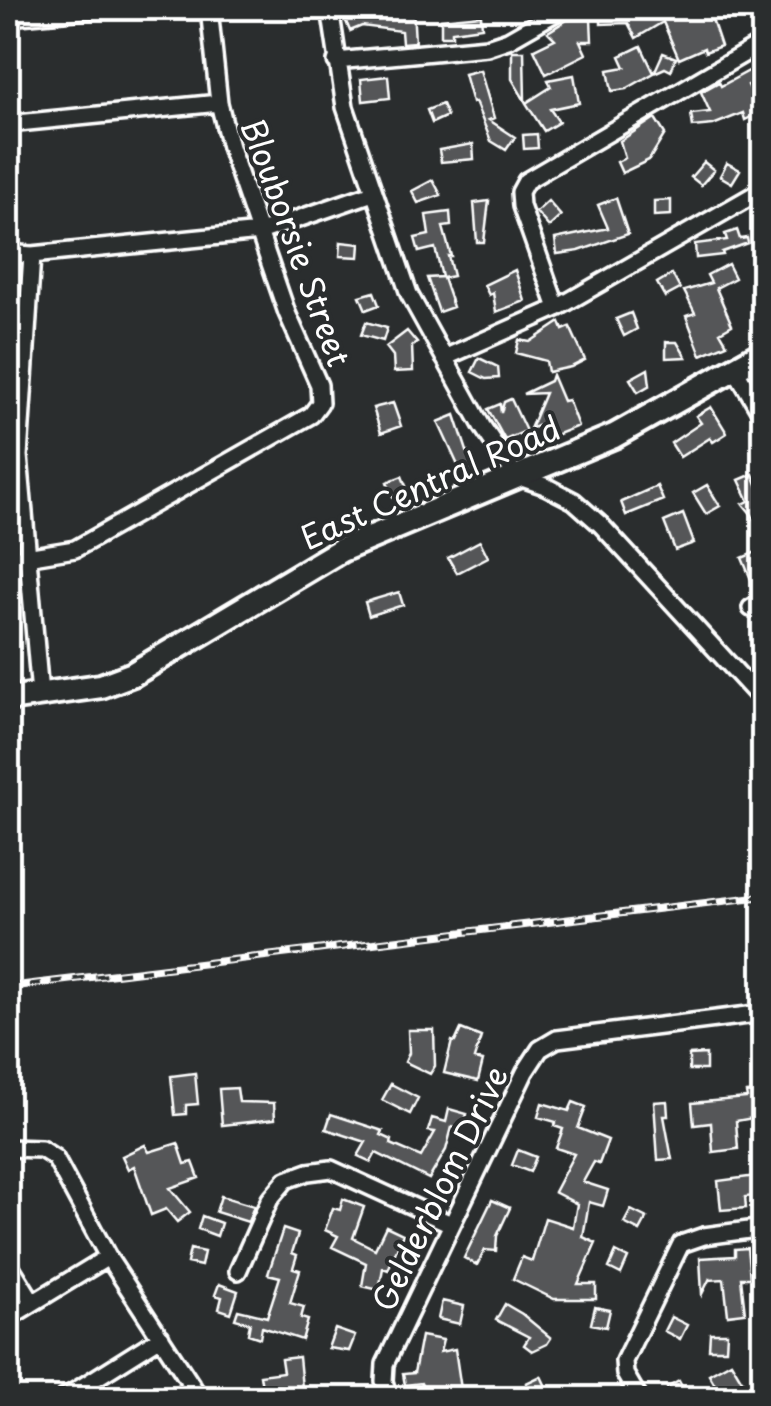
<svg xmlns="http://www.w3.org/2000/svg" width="771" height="1406" font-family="'Playpen Sans',sans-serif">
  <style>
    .building { fill: #555758; stroke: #fff; stroke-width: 2.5 }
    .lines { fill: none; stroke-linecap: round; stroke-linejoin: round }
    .street-casing { stroke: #fff; stroke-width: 22 }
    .secondary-casing { stroke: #fff; stroke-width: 30 }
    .street { stroke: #2a2d2e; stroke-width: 15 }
    .secondary { stroke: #2a2d2e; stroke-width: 22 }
    .rail-casing { stroke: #fff; stroke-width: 8 }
    .rail { stroke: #2a2d2e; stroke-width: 4; stroke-dasharray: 11; stroke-linecap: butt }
    .labels { text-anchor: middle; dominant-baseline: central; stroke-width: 8; stroke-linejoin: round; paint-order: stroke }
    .street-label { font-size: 32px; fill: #fff; stroke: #2a2d2e }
  </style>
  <rect width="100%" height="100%" fill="#2a2d2e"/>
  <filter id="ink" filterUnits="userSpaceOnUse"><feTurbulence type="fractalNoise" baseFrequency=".01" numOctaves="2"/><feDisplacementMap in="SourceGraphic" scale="20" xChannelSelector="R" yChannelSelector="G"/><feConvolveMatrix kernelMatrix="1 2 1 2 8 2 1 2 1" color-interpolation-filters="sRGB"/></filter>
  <g filter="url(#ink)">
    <!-- building -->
    <path class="building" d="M375 8H413L415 42 402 43 401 31 362 26 350 31 345 19Z
      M601 8H678L683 19 709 10 721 46 705 52 704 48 679 59 663 22 636 38 628 23 601 24Z
      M481 15 482 27 452 31V36H441V19Z
      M591 19 592 41H580L586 54 546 74 534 49 555 39 548 32 567 20Z
      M641 46 654 73 626 89 612 91 608 70 625 67 620 56Z
      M512 51H524L525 101 512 79Z
      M663 53 676 58 671 71 665 68 654 73Z
      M758 66H764V77L748 85 761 112 745 120 743 113 713 125 693 127 691 114 710 112 701 92 719 82 721 86Z
      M480 70 494 118 489 120 515 137 506 150 491 141 475 102 472 103 464 74Z
      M574 75 579 103 550 109 559 122 544 131 526 103 551 87 548 80Z
      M388 76 390 98 363 101 361 79Z
      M442 104 447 116 432 123 427 110Z
      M655 118 665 134 649 160 622 173 617 162 625 158 620 141Z
      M537 134 538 148 524 149 523 135Z
      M473 144 474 159 441 162 439 150Z
      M704 162 714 170 701 185 691 177Z
      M727 163 740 170 732 183 720 176Z
      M433 180 441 195 418 203 412 191Z
      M616 198 628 234 579 251 557 254 555 239 608 228 598 205Z
      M671 200V215L654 216V201Z
      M489 201 484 242H477L474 203Z
      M548 201 561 216 549 227 536 212Z
      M450 212 451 226 443 227 451 256H448L453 276 443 278 453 307 439 312 427 278 442 277 435 248 419 252 415 238 429 235 426 215Z
      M737 230 740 239 747 238 748 243 722 252 723 255 696 258 695 244 727 240 725 234Z
      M341 242 360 244 359 257 340 256Z
      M728 264 735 278 716 288 732 325 720 332 727 344 701 355 686 316 695 313 684 291 711 283 707 275Z
      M515 270 525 301 496 312 493 293 489 295 484 285Z
      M672 274 680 289 665 297 657 283Z
      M374 292 379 305 366 310 360 296Z
      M631 313 637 329 624 336 616 319Z
      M366 322 387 328 383 341 361 335Z
      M560 322 563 330 570 327 585 360 571 367 548 372 546 361 516 353 519 340 530 342Z
      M407 331 417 343 412 346 413 371 394 372 393 356 386 347Z
      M666 342H677L686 357 666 358Z
      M479 358 498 367 499 378 486 379 472 372Z
      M648 369 650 385 638 392 630 379Z
      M552 375 563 401 568 400 578 426 543 440 537 426 530 429 545 393 523 394 550 381Z
      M511 399 526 431 505 440 488 409 500 404 501 413 504 402Z
      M393 403 401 426 381 433 373 408Z
      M711 407 727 433 713 442 710 438 680 457 671 443 701 423 696 416Z
      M455 415 473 469 462 474 438 422Z
      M753 474 764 502V542L752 515 743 504 749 501 739 480Z
      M402 476 408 491 393 497 387 482Z
      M707 485 720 506 706 514 693 493Z
      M657 486 663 500 626 515 621 502Z
      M683 514 694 543 675 550 664 522Z
      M480 541 488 557 457 573 448 558Z
      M756 552 764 568V579L753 584 742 558Z
      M399 592 403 605 369 616 365 602Z
      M461 1029 481 1037 474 1059 483 1061 478 1081 444 1073 452 1041 455 1042Z
      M408 1030H434L435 1066 430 1074 405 1062 409 1053Z
      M706 1054V1070H689V1055Z
      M195 1073 198 1104 186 1105V1114L175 1115 171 1076Z
      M391 1084 418 1098 410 1114 382 1100Z
      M237 1088 239 1102 274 1103 275 1119 222 1125 219 1089Z
      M764 1091V1116L736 1121 738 1149 713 1152 711 1123 694 1125 692 1103 747 1098 746 1093Z
      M667 1101 668 1116H664L672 1159 658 1160 654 1102Z
      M573 1102 586 1107 578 1128 608 1140 599 1164 594 1162 583 1182 608 1190 603 1206 589 1202 583 1237 596 1243 578 1284H596V1299H554L513 1279 522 1257 532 1261 545 1218 573 1227 577 1204 554 1192 574 1154 556 1148 563 1129 554 1126 556 1122 538 1117 542 1103 569 1111Z
      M449 1109 467 1114 462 1130 452 1127 446 1150 429 1179 376 1153 371 1162 358 1156 366 1142 326 1129 331 1114 383 1131 381 1135 392 1140 391 1144 421 1157 435 1132 428 1131 432 1118 446 1122Z
      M178 1143 185 1164 193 1162 199 1178 170 1188 190 1212 177 1222 166 1209 151 1215 134 1166 128 1169 122 1156 145 1145 149 1152Z
      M518 1150 536 1157 530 1172 512 1165Z
      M764 1175V1195L745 1197 746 1208 721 1210 718 1181Z
      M221 1196 254 1206 248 1222 216 1212Z
      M343 1199 364 1207 353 1238 375 1249 386 1226 403 1234 388 1270 383 1268 379 1290 362 1286 366 1263 332 1247 338 1236 325 1230 333 1208 340 1210Z
      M492 1200 510 1208 497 1236 496 1251 485 1250 477 1265 464 1258Z
      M631 1210 647 1218 640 1231 624 1223Z
      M202 1216 221 1223 217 1236 198 1229Z
      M283 1229 298 1234 292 1253 297 1255 293 1268 300 1270 290 1303 304 1307 301 1318 308 1320 302 1340 262 1327 260 1338 248 1334 250 1323 235 1319 238 1310 267 1317 280 1277 268 1274Z
      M747 1248 750 1278H741L745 1313 728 1315 724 1279 710 1280V1278L702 1294 700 1258 735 1256V1249Z
      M190 1249 204 1252 201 1266 187 1263Z
      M616 1252 628 1258 621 1274 609 1268Z
      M219 1284 238 1291 231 1313 219 1309 222 1297 215 1295Z
      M442 1301 464 1306 460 1324 438 1319Z
      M505 1304 522 1314 551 1338 547 1344 532 1351 524 1345 529 1337 496 1320Z
      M595 1307 610 1310 606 1327 591 1324Z
      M671 1317 687 1325 680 1339 664 1331Z
      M335 1329 355 1336 349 1351 328 1348Z
      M710 1333H727L726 1349H709Z
      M421 1336 443 1340 440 1352 455 1349 461 1389 440 1398H427L421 1383 405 1385 403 1374 414 1373Z
      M299 1357 303 1398H274L273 1393 263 1394 260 1375 283 1372 281 1359Z
      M731 1362 743 1382 721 1395 709 1374Z
      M541 1376 548 1391 533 1398 526 1383Z
      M679 1381 686 1394 673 1398 667 1388Z"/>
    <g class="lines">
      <defs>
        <path id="street" d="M330 8 345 107 409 294 482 426 516 476 545 486 574 501 601 525 764 702
          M8 17 108 8
          M336 61 487 47 508 40 564 8
          M8 124 219 103
          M8 253 32 255 260 232 373 193
          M32 255 19 456 40 694
          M557 308 521 206 520 192 526 181 764 42
          M444 358 557 308 764 189
          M735 369 764 418
          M8 560 75 549 311 415 320 403 319 385 287 313 230 147 219 103 209 8
          M751 608 764 601
          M8 1148 41 1149 55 1158 108 1257 200 1398
          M8 1262 32 1301
          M238 1271 270 1199 286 1180 308 1172 331 1169 451 1224
          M8 1318 108 1257
          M64 1398 161 1337
          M389 1398 384 1381 385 1364 525 1072 540 1049 557 1039 764 1013
          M639 1398 625 1374 624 1361 681 1244 704 1236 764 1228"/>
        <path id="secondary" d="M8 699 101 686 133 674 341 550 614 436 764 352"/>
      </defs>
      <!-- street casing -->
      <use href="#street" class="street-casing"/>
      <!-- secondary casing -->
      <use href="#secondary" class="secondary-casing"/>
      <!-- street -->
      <use href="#street" class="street"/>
      <!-- secondary -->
      <use href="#secondary" class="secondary"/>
      <defs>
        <path id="rail" d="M8 987 764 896"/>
      </defs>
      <!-- rail casing -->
      <use href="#rail" class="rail-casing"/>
      <!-- rail -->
      <use href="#rail" class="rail"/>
    </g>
  </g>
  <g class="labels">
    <!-- street labels -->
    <g class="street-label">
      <text transform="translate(297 242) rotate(70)">Blouborsie Street</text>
      <text transform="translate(430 482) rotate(-24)">East Central Road</text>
      <text transform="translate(439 1188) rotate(-64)">Gelderblom Drive</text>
    </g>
  </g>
  <!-- margin -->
  <rect width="771" height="1406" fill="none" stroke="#2a2d2e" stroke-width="40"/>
  <rect x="20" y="20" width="731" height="1366" fill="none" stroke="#fff" stroke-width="4" filter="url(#ink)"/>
</svg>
